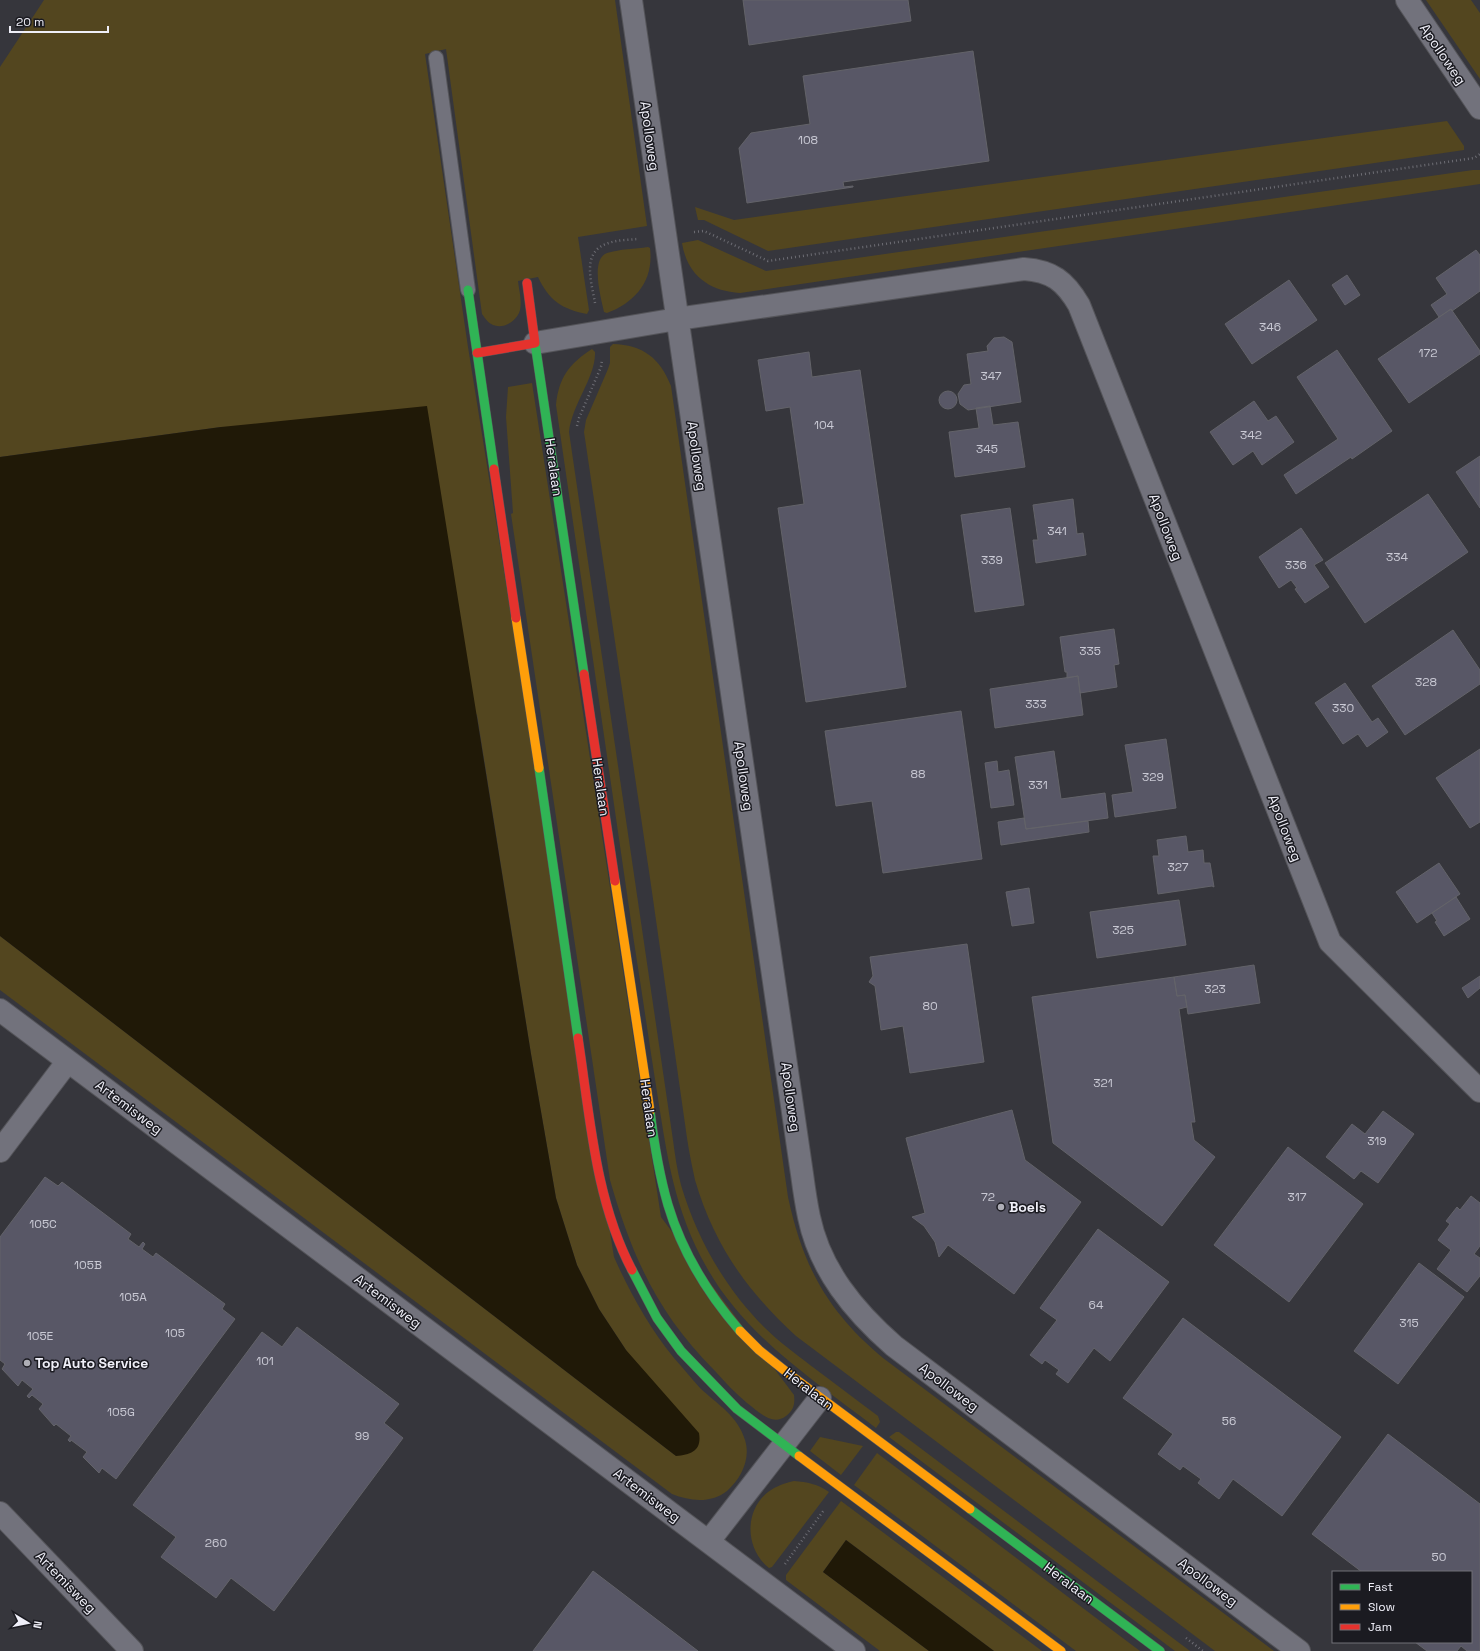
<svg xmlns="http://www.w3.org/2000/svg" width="1480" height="1651" font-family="'Space Grotesk',sans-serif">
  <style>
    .green { fill: #53461f }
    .water { fill: #201907 }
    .building { fill: #585766; stroke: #636369 }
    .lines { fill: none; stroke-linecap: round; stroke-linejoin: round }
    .lane-casing { stroke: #545459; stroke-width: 16 }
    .street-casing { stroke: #545459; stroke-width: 24 }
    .fast-casing { stroke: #545459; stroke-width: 10 }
    .slow-casing { stroke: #545459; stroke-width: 10 }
    .jam-casing { stroke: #545459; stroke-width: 10 }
    .path { stroke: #6d6d74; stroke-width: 2.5; stroke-dasharray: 1 3; stroke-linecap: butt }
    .lane { stroke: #72727c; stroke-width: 14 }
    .street { stroke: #72727c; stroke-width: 22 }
    .fast { stroke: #30b455; stroke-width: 9 }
    .slow { stroke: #ff9f0a; stroke-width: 9 }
    .jam { stroke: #e5322d; stroke-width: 9 }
    .poi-dot { fill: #aeaeb6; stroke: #1b1b21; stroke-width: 1.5 }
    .labels { text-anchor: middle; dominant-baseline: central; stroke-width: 3; stroke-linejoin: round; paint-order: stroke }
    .number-label { font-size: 12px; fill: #c9c9d4 }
    .street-label { font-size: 14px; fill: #efeff8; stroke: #1b1b21 }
    .poi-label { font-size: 14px; font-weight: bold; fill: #efeff8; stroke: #1b1b21; text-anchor: start }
  </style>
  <rect width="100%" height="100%" fill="#36363c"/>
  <!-- green -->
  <path class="green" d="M44 0H615L647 226 578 237 589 310 587 314C561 309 549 300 538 277L518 281C519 291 523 303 519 313 515 322 503 329 493 325 488 323 485 318 482 314L446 49 425 54 468 347 614 1257C630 1293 649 1327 674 1358 683 1368 691 1378 700 1388 717 1404 738 1416 745 1440 751 1459 741 1479 727 1491 710 1504 690 1501 672 1494L0 990V936L676 1456 626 1350 599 1309 577 1265 556 1198 531 1054 477 715 221 427 0 457V67Z
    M1426 0H1471L1480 13V79Z
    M1447 121 1464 146V150L768 251 704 220H698L695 207 734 220Z
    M1473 170H1480V184L740 293C709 291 687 275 682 243L698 240 766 271Z
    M648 247 650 248C654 280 636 302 607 313L604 312C601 298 590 259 607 253 620 249 635 249 648 247Z
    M613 344C643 345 660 358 671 386L788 1197C803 1267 828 1312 883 1358L1274 1651H1215L796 1336C747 1291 714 1245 695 1180 692 1166 689 1152 687 1138L651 885 584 432 586 420 608 369 610 363V347Z
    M592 349 595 352C596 377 572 404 569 432L673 1140C675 1155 677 1170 681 1185 697 1239 725 1288 765 1328 779 1342 795 1353 810 1365 833 1382 855 1399 878 1416L880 1422 876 1428C815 1381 746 1337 707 1268 674 1210 667 1156 657 1092 649 1042 642 992 634 942 608 763 582 584 556 405 559 377 569 364 592 349Z
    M532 383 661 1217 794 1395C795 1404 794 1410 786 1416 772 1427 758 1411 747 1403 735 1393 725 1382 715 1371 658 1314 632 1257 610 1180L511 514 513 513 506 417 508 387Z
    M896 1432H899L1190 1651H1175L889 1437Z
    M820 1437 863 1446 841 1475 810 1451Z
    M877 1453 1140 1651H1076L854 1485Z
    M794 1481C807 1482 818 1484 829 1492L772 1567 769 1568C745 1549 744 1511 768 1492 776 1486 785 1483 794 1481Z
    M841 1501 1042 1651H994L846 1540 823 1572 929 1651H880L786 1580V1575Z"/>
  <!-- water -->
  <path class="water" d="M427 406 531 1054 556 1198 577 1265 599 1309 626 1350 699 1433C702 1450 692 1455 676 1456L0 936V457L221 427Z
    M846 1540 994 1651H929L823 1572Z"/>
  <!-- building -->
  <path class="building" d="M743 0H908L911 21 749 45Z
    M973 51 989 161 843 182 844 187 853 186V187L747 203 739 148 751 133 810 124 803 76Z
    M1476 250 1480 255V291L1452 311 1451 309 1439 317 1431 305 1447 294 1436 278Z
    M1347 275 1360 295 1345 305 1332 285Z
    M1289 280 1317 320 1252 364 1225 324Z
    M1451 309 1480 351V354L1409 403 1378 359Z
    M1004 337 1012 342 1021 402 968 410 960 404 958 394 964 385 971 384 967 354 988 351 987 346 994 338Z
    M1337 350 1392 431 1352 459 1351 457 1296 494 1284 475 1338 439 1297 377Z
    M809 352 812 377 860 370 906 687 806 702 778 508 804 504 790 407 766 411 758 360Z
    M939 400a9 9 0 1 1 18 0a9 9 0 1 1-18 0Z
    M1254 401 1268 421 1276 416 1294 442 1262 465 1253 451 1233 465 1210 432Z
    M990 406 993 425 1018 422 1025 467 955 477 949 432 979 428 976 408Z
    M1480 456V508L1456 472Z
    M1428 494 1468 552 1365 623 1325 563Z
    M1073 499 1077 534 1083 533 1086 555 1036 563 1033 540H1038L1033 505Z
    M1010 508 1024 605 975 612 961 515Z
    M1301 528 1323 560 1314 565 1329 587 1305 603 1295 589 1297 588 1291 580 1279 588 1259 557Z
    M1114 629 1119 664 1114 665 1117 687 1080 693 1078 676 1067 678V672H1065L1060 637Z
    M1453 630 1480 670V684L1405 735 1372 686Z
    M1078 676 1083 715 995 728 990 689Z
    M1345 683 1372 722 1378 718 1388 732 1367 747 1358 734 1343 744 1315 703Z
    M961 711 982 859 883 873 872 801 836 806 825 731Z
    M1166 739 1176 808 1115 817 1112 795 1133 792 1125 745Z
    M1480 749V822L1470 828 1436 778Z
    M1054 751 1061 799 1105 793 1108 818 1026 829 1015 757Z
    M997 761 998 772 1009 770 1014 805 991 808 985 763Z
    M1024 818 1026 829 1088 821 1089 832 1001 845 998 822Z
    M1186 836 1188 852 1203 850 1204 863H1210L1214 887 1212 886 1158 894 1153 856H1159L1157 840Z
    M1439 863 1460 894 1417 923 1396 892Z
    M1029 888 1034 923 1012 926 1006 892Z
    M1456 897 1470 919 1444 936 1435 922 1437 921 1432 913Z
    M1179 900 1186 945 1097 958 1090 912Z
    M967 944 984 1062 910 1073 903 1026 881 1030 875 986 869 982 873 976 870 957Z
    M1254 965 1260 1003 1188 1014 1185 995 1177 996 1174 977Z
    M1480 976V988L1468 998 1462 988Z
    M1174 977 1177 996 1185 995 1187 1007 1179 1009 1195 1122H1191L1194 1140 1215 1157 1162 1226 1053 1143 1032 997Z
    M1012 1110 1025 1160 1081 1202 1014 1294 948 1245 939 1257 935 1242 924 1226 912 1217 925 1213 906 1138Z
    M1383 1111 1414 1134 1378 1183 1361 1171 1354 1179 1326 1157 1352 1124 1365 1134Z
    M1288 1147 1363 1204 1289 1302 1214 1245Z
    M45 1177 58 1186 62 1182 131 1234 128 1239 139 1247 143 1242 145 1244 142 1249 153 1257 156 1253 225 1304 222 1309 235 1319 116 1479 102 1468 99 1473 83 1457 87 1452 71 1440 70 1442 68 1440 71 1436 56 1424 54 1426 39 1409 43 1404 32 1395 29 1398 27 1396 33 1389 22 1380 18 1386 2 1369 5 1364 0 1360V1237Z
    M1471 1196 1480 1203V1246L1474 1254 1480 1258V1276L1467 1292 1437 1269 1451 1250 1438 1240 1450 1224 1446 1221 1457 1207 1460 1210Z
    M1098 1229 1169 1282 1110 1361 1094 1348 1068 1383 1056 1374 1059 1370 1045 1360 1042 1364 1030 1355 1057 1320 1040 1308Z
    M1419 1263 1464 1297 1398 1384 1354 1351Z
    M1183 1318 1341 1437 1282 1516 1233 1479 1219 1499 1198 1483 1201 1479 1183 1466 1180 1470 1158 1454 1173 1434 1123 1398Z
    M297 1327 399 1404 384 1423 403 1438 274 1611 231 1578 216 1598 161 1557 176 1537 133 1505 262 1332 282 1347Z
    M1388 1434 1480 1504V1651H1467L1461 1646 1457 1651H1427L1415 1642H1471V1572H1362L1312 1534Z
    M593 1571 698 1651H533Z"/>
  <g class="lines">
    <defs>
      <path id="lane" d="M436 58 468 290"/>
      <path id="street" d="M631 0 802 1174C804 1189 806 1203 809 1217 820 1270 854 1311 894 1346L1299 1651
        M1407 0 1480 108
        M535 343 677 319 1024 269C1052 271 1065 281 1079 305L1330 942 1480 1091
        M0 1010 854 1651
        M0 1151 68 1061
        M0 1513 132 1651
        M709 1541 820 1398"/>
      <path id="fast" d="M468 290 494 469
        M535 343 584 674
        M539 768 578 1038
        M650 1111C654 1143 659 1174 668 1205 682 1252 708 1294 740 1331
        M632 1270 657 1318 681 1351 737 1409 799 1456
        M970 1509 1160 1651"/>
      <path id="slow" d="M516 618 539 768
        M615 881 650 1111
        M740 1331 759 1350 789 1374 970 1509
        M799 1456 1061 1651"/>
      <path id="jam" d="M477 353 535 343 527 283
        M494 469 516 618
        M584 674 615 881
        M578 1038C590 1116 595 1200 632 1270"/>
    </defs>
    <!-- lane casing -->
    <use href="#lane" class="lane-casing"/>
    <!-- street casing -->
    <use href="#street" class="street-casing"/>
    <!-- fast casing -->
    <use href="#fast" class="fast-casing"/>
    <!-- slow casing -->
    <use href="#slow" class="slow-casing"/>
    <!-- jam casing -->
    <use href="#jam" class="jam-casing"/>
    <!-- path -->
    <path class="path" d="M694 232 704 231 768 261 1474 158 1480 154
      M595 303C592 284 581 253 606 244 615 240 627 240 637 239
      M577 426 579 418 601 367 602 360
      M785 1564 824 1510
      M1186 1638 1203 1651"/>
    <!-- lane -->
    <use href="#lane" class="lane"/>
    <!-- street -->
    <use href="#street" class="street"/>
    <!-- fast -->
    <use href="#fast" class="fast"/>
    <!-- slow -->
    <use href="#slow" class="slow"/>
    <!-- jam -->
    <use href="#jam" class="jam"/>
  </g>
  <!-- markers -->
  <g class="poi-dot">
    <circle cx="1001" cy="1207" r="4"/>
    <circle cx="27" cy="1363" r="4"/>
  </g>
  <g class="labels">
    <!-- number labels -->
    <g class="number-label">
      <text x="808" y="140">108</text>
      <text x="1270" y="327">346</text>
      <text x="1428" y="353">172</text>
      <text x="991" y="376">347</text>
      <text x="824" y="425">104</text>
      <text x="1251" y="435">342</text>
      <text x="987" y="449">345</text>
      <text x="1057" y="531">341</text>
      <text x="1397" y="557">334</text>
      <text x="992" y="560">339</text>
      <text x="1296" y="565">336</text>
      <text x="1090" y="651">335</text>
      <text x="1426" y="682">328</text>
      <text x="1036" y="704">333</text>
      <text x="1343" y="708">330</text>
      <text x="918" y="774">88</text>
      <text x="1153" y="777">329</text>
      <text x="1038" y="785">331</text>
      <text x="1178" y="867">327</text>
      <text x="1123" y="930">325</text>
      <text x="1215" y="989">323</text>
      <text x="930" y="1006">80</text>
      <text x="1103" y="1083">321</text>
      <text x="1377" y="1141">319</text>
      <text x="988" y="1197">72</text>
      <text x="1297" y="1197">317</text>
      <text x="43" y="1224">105C</text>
      <text x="88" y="1265">105B</text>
      <text x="133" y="1297">105A</text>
      <text x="1096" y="1305">64</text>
      <text x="1409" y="1323">315</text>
      <text x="175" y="1333">105</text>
      <text x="40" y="1336">105E</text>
      <text x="265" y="1361">101</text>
      <text x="121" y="1412">105G</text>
      <text x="1229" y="1421">56</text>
      <text x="362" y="1436">99</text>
      <text x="216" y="1543">260</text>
      <text x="1439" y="1557">50</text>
    </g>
    <!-- street labels -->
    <g class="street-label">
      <text transform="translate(1443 54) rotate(56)">Apolloweg</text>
      <text transform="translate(650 136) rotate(82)">Apolloweg</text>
      <text transform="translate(697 456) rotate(82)">Apolloweg</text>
      <text transform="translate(554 467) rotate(82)">Heralaan</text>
      <text transform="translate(1166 527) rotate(69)">Apolloweg</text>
      <text transform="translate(744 776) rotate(82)">Apolloweg</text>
      <text transform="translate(601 787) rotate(82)">Heralaan</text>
      <text transform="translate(1285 828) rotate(69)">Apolloweg</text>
      <text transform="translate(791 1097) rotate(82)">Apolloweg</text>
      <text transform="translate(129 1107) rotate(37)">Artemisweg</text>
      <text transform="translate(649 1108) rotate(82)">Heralaan</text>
      <text transform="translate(388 1301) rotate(37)">Artemisweg</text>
      <text transform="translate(949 1387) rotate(37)">Apolloweg</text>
      <text transform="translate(809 1389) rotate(38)">Heralaan</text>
      <text transform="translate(647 1495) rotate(37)">Artemisweg</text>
      <text transform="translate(66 1582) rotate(46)">Artemisweg</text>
      <text transform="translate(1208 1582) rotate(37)">Apolloweg</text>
      <text transform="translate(1069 1583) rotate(37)">Heralaan</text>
    </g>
    <!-- poi labels -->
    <g class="poi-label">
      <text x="1009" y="1207">Boels</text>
      <text x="35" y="1363">Top Auto Service</text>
    </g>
  </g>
  <!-- legend -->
  <rect x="1332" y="1571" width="140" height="72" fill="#1b1b21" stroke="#707077"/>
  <rect x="1340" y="1584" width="20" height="6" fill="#30b455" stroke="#707077"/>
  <text x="1368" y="1591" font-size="12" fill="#efeff8">Fast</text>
  <rect x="1340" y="1604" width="20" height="6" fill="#ff9f0a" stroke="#707077"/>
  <text x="1368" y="1611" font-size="12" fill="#efeff8">Slow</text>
  <rect x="1340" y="1624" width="20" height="6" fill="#e5322d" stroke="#707077"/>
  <text x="1368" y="1631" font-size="12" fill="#efeff8">Jam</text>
  <!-- north arrow -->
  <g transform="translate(28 1623) rotate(100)" stroke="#1b1b21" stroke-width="3" paint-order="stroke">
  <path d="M0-3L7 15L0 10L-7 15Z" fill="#efeff8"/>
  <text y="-6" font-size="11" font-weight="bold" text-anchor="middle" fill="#efeff8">N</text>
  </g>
  <!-- scale -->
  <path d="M10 26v6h98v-6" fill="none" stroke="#efeff8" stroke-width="2"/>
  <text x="16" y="26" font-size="12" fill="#efeff8" stroke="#1b1b21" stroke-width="3" paint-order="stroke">20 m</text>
</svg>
